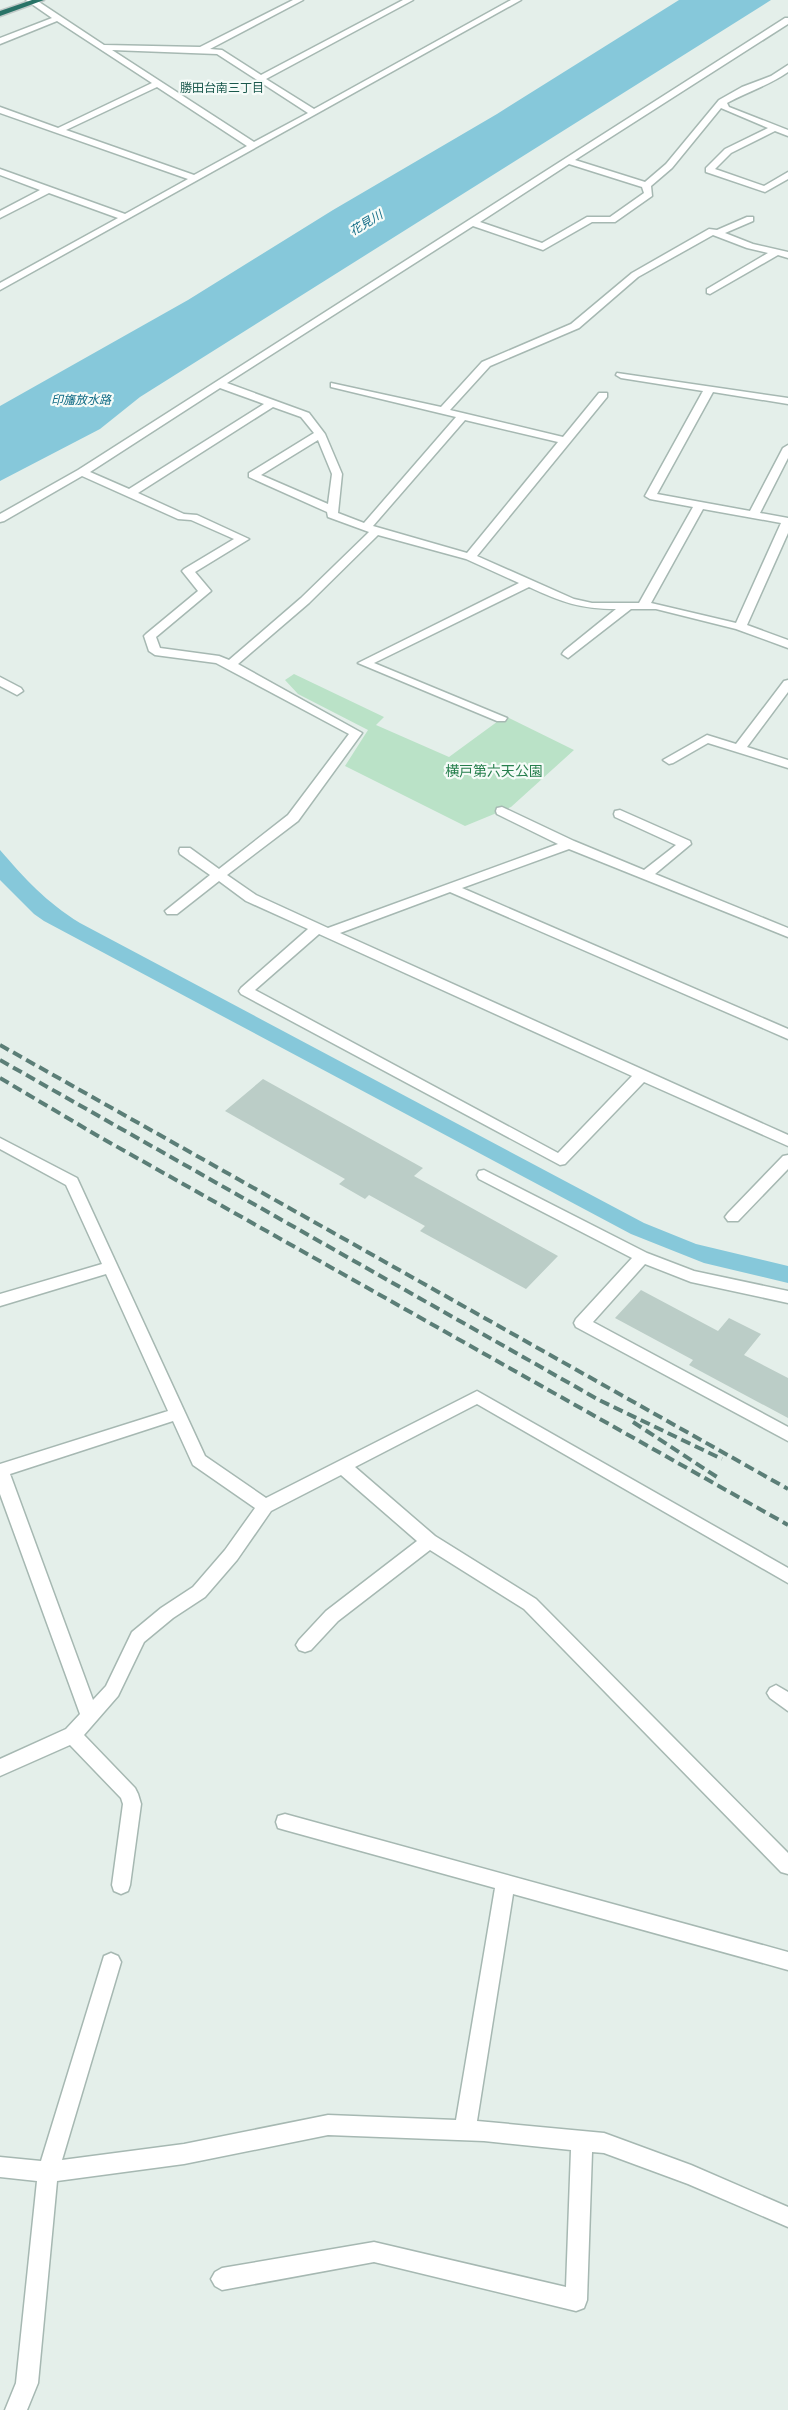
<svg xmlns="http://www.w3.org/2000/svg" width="788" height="2410" font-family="'Work Sans','Noto Sans JP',sans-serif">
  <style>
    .green { fill: #bae2c7 }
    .water { fill: #86c8da }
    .building { fill: #bbcdc7 }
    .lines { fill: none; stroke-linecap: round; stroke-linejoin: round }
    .minor-casing { stroke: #a6b8b2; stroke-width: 3 }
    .highway-casing { stroke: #c1cac8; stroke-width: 3 }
    .minor { fill: #fff; fill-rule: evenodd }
    .highway { fill: #297367; fill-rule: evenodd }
    .rail { stroke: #5b7e77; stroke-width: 4; stroke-dasharray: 10 5; stroke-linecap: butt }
    .labels { text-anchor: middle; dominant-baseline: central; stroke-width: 4.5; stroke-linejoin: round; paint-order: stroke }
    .far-neighbourhood-label { font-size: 12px; fill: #1a584c; stroke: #f5fbf8 }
    .far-water-label { font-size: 12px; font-style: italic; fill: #136d87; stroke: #f5fbf8 }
    .park-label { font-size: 14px; fill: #267f4d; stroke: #f5fbf8 }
  </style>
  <rect width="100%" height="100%" fill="#e4efea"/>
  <!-- green -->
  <path class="green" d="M294 674 384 717 376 725 449 757 505 716 574 750 511 807 465 826 345 766 368 730 298 694 285 680Z"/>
  <!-- water -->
  <path class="water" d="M679 0H771L140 397 100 429 0 481V406L188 300 333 210 497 114Z
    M0 850C26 880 45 901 80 923L644 1223 696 1244 788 1266V1283L704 1263 631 1234 44 921 34 914 0 880Z"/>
  <!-- building -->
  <path class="building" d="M263 1079 423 1168 414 1176 558 1256 526 1289 420 1231 425 1226 369 1195 365 1199 339 1184 345 1179 225 1111Z
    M641 1290 718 1331 729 1318 761 1334 744 1355 788 1378V1418L689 1365 693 1360 615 1318Z"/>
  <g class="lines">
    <defs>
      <path id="minor" d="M26 0H36L104 45 200 47 293 0H303L210 49 222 50 261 75 403 0H413L266 79 314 109 511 0H521L0 290V283L118 218 49 193 0 218V211L40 190 0 175V169L125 214 188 179 0 113V107L58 128 152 83 57 21 0 44V38L52 18ZM112 50 217 54 308 113 254 142ZM157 87 247 146 194 175 66 130Z
        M785 18H788V24L575 160 645 182 666 164 719 100 742 87 771 76 788 65V72C770 85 747 92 727 103L729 107 788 130V136L775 131 731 153 715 169 764 186 788 172V179L765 192 706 172V168L725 149 768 128 721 108 672 168 651 186 652 196 615 222H592L543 250 473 226 227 383 309 413 325 434 342 474 338 513 364 523 456 417 331 387V383L441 407 482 362 571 324 632 273 709 229 717 230 747 217H753V221L725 233 753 244 788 252V258L778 255 710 294 707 293V289L768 253 747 248 713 235 638 277 579 328 490 366 450 410 563 437 599 393H607V397L477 556 574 599 592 603H639L693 507 650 499 645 496 703 391 621 378 616 375 617 373 788 398V404L713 392 657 494 750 511 783 448 788 445V458L760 513 788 518V533L747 625 788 640V648L736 629 656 609H631L568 658 562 654 564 651 616 609C581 609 561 602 529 587L374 663 507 718 505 721H497L358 663 519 583 466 559 378 535 309 603 238 664 362 733 298 821 227 875 256 895 328 928 558 844 497 814 496 811 497 808 502 807 574 841 644 870 676 845 615 817 614 814 615 811 620 810 690 841 691 844 655 874 788 928V937L569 849 462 888 788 1029V1039L450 892 340 933 788 1135V1146L644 1082 565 1164 560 1165 241 994 239 991 241 988 308 929 246 901 219 881 177 914H167L165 911 210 875 180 854 179 851 180 848H190L219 869 288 815 349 734 216 663 155 655 149 651 144 636 146 634 198 591 182 571 184 569 234 539 191 520 178 519 82 476 4 521 0 522V514L78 470ZM569 164 642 187 644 193 610 217H587L542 243 480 222ZM220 388 264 404 129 489 90 472ZM273 407 301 417 314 433 249 473V477L327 512 328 517 369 532 301 598 229 660 219 656 160 648 156 637 211 591 195 572 249 539 197 515 184 514 138 493ZM465 420 558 442 467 553 373 526ZM318 440 332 474 328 504 261 475ZM703 509 781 523 736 623 651 603ZM319 934 632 1076 558 1153 255 990Z
        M0 677 21 688 23 691 17 695 0 686Z
        M788 680V692L747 747 788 760V768L708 743 673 763 669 764 663 760 707 735 736 744 784 681Z
        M0 1138 77 1178 205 1456 266 1498 477 1391 788 1568V1583L477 1404 355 1467 435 1536 536 1599 788 1853V1874L781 1872 524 1609 430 1550 338 1621 311 1650 305 1652 299 1650 296 1645 299 1640 326 1611 417 1541 341 1475 271 1511 237 1560 205 1597 173 1618 144 1642 118 1696 84 1735 135 1788 138 1794 141 1804 130 1885 128 1891 121 1894 114 1891 112 1885 123 1804 121 1798 70 1745 0 1776V1759L66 1729 80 1714 0 1494V1464L168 1411 106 1274 0 1306V1294L102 1264 66 1185 0 1149ZM173 1421 193 1465 255 1508 225 1550 193 1587 161 1608 132 1632 106 1686 93 1700 10 1474Z
        M788 1155V1169L738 1221H728L725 1217 728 1213 783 1156Z
        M484 1170 647 1253 694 1271 788 1291V1303L691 1282 645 1264 593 1322 788 1427V1441L576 1327 574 1323 576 1319 632 1258 479 1179 477 1175 479 1171Z
        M776 1685 788 1692V1711L770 1698 767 1693 770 1688Z
        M285 1814 788 1952V1970L513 1894 477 2121 604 2133 691 2165 788 2207V2227L688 2184 604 2153 592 2152 587 2300 584 2308 576 2311 374 2262 222 2290 215 2286 211 2279 215 2272 222 2268 374 2242 566 2287 571 2150 484 2141 328 2135 184 2164 57 2181 38 2383 27 2410H5L16 2383 37 2181 0 2177V2157L41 2161 104 1956 111 1953 118 1956 121 1962 62 2160 184 2144 328 2115 456 2120 495 1888 285 1830 278 1828 276 1822 278 1816Z"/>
      <path id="highway" d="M32 0H44L0 16V11Z"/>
    </defs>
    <!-- minor casing -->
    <use href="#minor" class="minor-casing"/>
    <!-- highway casing -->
    <use href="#highway" class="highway-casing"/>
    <!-- minor -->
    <use href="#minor" class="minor"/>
    <!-- highway -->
    <use href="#highway" class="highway"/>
    <!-- rail -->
    <path class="rail" d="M0 1045 788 1489
      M0 1060 599 1400 722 1459
      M0 1078 98 1136 788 1525
      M633 1422 717 1477"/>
  </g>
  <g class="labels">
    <!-- far-neighbourhood labels -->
    <g class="far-neighbourhood-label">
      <text x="222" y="88">勝田台南三丁目</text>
    </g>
    <!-- far-water labels -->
    <g class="far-water-label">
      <text transform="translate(366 223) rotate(-31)">花見川</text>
      <text x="81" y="400">印旛放水路</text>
    </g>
    <!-- park labels -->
    <g class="park-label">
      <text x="494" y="771">横戸第六天公園</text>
    </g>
  </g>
</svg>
